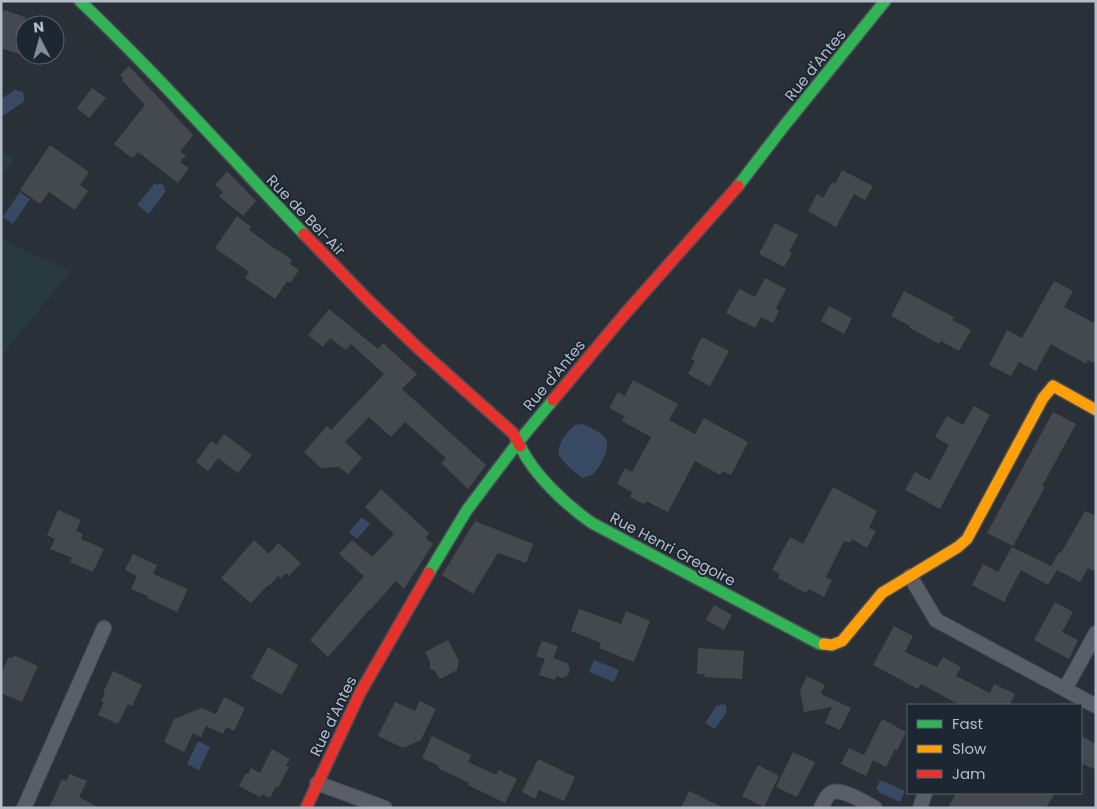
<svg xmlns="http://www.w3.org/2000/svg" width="1097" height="809" font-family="Poppins,sans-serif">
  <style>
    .green { fill: #273a3e }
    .water { fill: #384963 }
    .building { fill: #444950 }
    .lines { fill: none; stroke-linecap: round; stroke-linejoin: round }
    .street-casing { stroke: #484c53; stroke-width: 16 }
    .fast-casing { stroke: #484c53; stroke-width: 14 }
    .slow-casing { stroke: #484c53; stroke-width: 14 }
    .jam-casing { stroke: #484c53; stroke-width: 14 }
    .street { stroke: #5a5e66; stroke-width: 14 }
    .fast { stroke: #30b455; stroke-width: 11 }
    .slow { stroke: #ff9f0a; stroke-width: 11 }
    .jam { stroke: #e5322d; stroke-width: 11 }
    .labels { text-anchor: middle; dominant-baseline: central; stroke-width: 4; stroke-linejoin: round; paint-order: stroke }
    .street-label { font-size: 15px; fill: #b4bcc9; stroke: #1d2633 }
  </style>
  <rect width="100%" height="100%" fill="#2a3038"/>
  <!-- green -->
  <path class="green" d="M1 151 14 159 1 176Z
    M1 237 16 246 71 271 1 356Z"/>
  <!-- water -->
  <path class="water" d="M16 89 18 91 23 92 24 96V99L25 101 1 117V99Z
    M155 183 157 185 160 183 163 185 165 187 164 190 166 191 149 214 137 205Z
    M20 192 30 199 13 224 3 217Z
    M583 424C591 429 601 431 606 439 611 448 600 468 593 474 589 477 585 477 582 478 576 473 562 462 559 455 556 446 568 430 575 425 577 425 582 424 583 424Z
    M362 517 370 524 357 539 349 532Z
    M594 660 619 670 614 682 589 672Z
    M721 704 726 705V710L727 711 715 729 705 723 717 705 719 706Z
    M198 741 210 747 199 770 187 764Z
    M880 780 883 782V781L905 791 900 802 878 792 879 791 876 789Z"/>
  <!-- building -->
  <path class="building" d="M4 10 25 17V56L1 48V18Z
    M129 66 193 135 180 152 186 155 180 162 189 168 178 183 138 152 133 158 129 156 114 144 145 105 122 80 123 78 120 75Z
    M92 88 106 98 89 118 77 108Z
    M50 145 89 172 80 185 88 191 75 210 49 192 40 204 20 190Z
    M842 170 873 186 865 200 854 194 836 227 808 211 817 194 823 198 832 182 835 184Z
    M227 171 256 201 243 216 219 196 223 192 215 185Z
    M237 216 251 227 249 230 278 251V250L292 260 290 264 299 270 290 283 287 281 275 299 245 278 249 272 215 248Z
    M775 223 798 235 789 252 792 253 784 267 759 254Z
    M765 278 786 289 776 308 779 311 773 323 761 317 755 328 726 313 739 289 755 297Z
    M1054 281 1073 291 1064 307 1096 324V364L1088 360 1086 364 1051 344 1036 371 1019 362 1011 376 989 365 1007 330 1022 338Z
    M904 291 954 317 952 320 971 330 959 351 941 341 939 344 910 328V326L891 316Z
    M829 306 852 318 844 334 821 321Z
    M329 309 378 349 383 343 417 374 402 389 486 465 468 489 441 463 446 458 405 422 391 437 369 417 345 442 362 458 348 474 339 467 321 468 304 452 327 426 331 430 384 374 351 344 346 350 330 338 323 347 308 335Z
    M702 337 729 351 710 386 688 374 695 361 691 359Z
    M633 380 678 404 669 420 695 434 704 418 748 442 731 475 723 471 720 475 695 461 668 512 646 501 644 504 630 497 632 492 617 484 625 468 632 472 651 437 622 421 624 416 609 408 618 392 625 396Z
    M974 406 990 415 940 509 905 490 915 472 930 480 949 445 935 437 947 416 963 425Z
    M1053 412 1076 424 1042 486 1045 487 1013 546 987 533Z
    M224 434 252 455 238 473 218 458 208 471 196 462 211 441 216 445Z
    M833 487 877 511 869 528 876 531 867 548 852 539 850 543 844 541 826 577 832 580 824 597 809 589 806 593 778 578 780 574 772 570 790 537 803 544Z
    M381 489 429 533 426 538 433 544 404 589 396 581 371 609H370L328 657 310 640 364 576 339 554 352 540 372 557 394 534 365 507Z
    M58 510 81 520 76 531 83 534 81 539 104 549 93 572 70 562 72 558 50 549 55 539 47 535Z
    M1085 511 1096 516V572L1088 568 1080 582 1057 570 1048 585 1021 570 1004 602 972 585 983 564 998 572 1012 547 1051 566 1059 552 1061 553Z
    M475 521 533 544 526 563 498 553 473 594 442 575Z
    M254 540 269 554 278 543 301 563 289 576 286 573 281 578 278 576 269 586 268 585 251 603 221 578Z
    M133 554 157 565 153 574 188 589 177 612 147 598 148 596 131 589 137 576 125 570Z
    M1055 602 1073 612 1062 632 1078 640 1069 659 1034 640Z
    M714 605 732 615 724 630 706 620Z
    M579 609 621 624 626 611 650 621 634 662 599 648 601 643 571 631Z
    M894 626 913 636 905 652 937 667 943 657 961 667 956 676 990 693 994 684 1015 694 1010 704 1013 705H960L921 684 918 689 873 665Z
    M448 640 459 661 457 670 440 679 434 670 430 669V661L425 652Z
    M542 641 558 646 553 658 567 663 570 669 568 675 562 678 556 676 555 680 539 675 545 659 536 656Z
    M268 647 298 665 282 695 251 678Z
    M698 648 744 651 742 679 704 677 705 674H697Z
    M14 655 38 666 22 702 1 693V674L9 657 13 658Z
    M113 671 142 685 132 706 128 704 118 724 98 715 104 702 101 701 105 693H103Z
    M807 676 825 685 821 694 851 708 840 730 825 723 832 707 804 712 800 690Z
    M224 697 245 708 234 731 226 727 223 734 206 726 201 737 193 733 184 752 164 742 174 719 202 708 216 714Z
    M420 701 436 709 421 740 403 748 378 736 395 702 415 711Z
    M882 719 906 732 897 751 895 749 886 767 873 760 866 776 841 764 849 748 864 755Z
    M432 736 471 755 468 762 496 775 499 770 517 779 505 803 468 785 469 783 438 768 439 766 422 758Z
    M1081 736 1096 744V770L1081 763Z
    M272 749 290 759 286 766 289 767 278 788 276 786 270 798 262 794 260 797 239 786 246 773 248 774 251 768 260 773Z
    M793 752 815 762 797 797 776 787Z
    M538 759 575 777 564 801 539 790 535 799 522 792Z
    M758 765 779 776 764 807 742 796Z
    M70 774 87 781 79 797 100 808H49L62 779 66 781Z
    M689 791 724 808H681Z
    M956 793H1055L1046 808H948Z"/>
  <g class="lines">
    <defs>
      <path id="street" d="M910 576 936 620 1096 706
        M1065 689 1096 633
        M317 783 385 808
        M24 808 104 628
        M821 808C824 802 827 794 833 792 843 789 866 803 875 808
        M920 808 925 793"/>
      <path id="fast" d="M80 1C158 75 229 156 304 234
        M738 186 784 126 885 1
        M520 446C534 475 566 505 592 523L820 644H824
        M429 573 467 510 519 441 553 400"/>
      <path id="slow" d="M824 644 832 645 842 641 882 593 958 547 967 539 1043 398 1053 386 1096 410"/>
      <path id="jam" d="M304 234 369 301 419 349 513 433 520 446
        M553 400 624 315 738 186
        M306 808 360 693 429 573"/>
    </defs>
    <!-- street casing -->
    <use href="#street" class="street-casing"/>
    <!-- fast casing -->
    <use href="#fast" class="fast-casing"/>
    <!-- slow casing -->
    <use href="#slow" class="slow-casing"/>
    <!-- jam casing -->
    <use href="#jam" class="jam-casing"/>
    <!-- street -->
    <use href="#street" class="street"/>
    <!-- fast -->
    <use href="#fast" class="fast"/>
    <!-- slow -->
    <use href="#slow" class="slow"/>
    <!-- jam -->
    <use href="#jam" class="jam"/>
  </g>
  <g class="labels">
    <!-- street labels -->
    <g class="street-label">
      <text transform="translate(815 65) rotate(-51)">Rue d'Antes</text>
      <text transform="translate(306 215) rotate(46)">Rue de Bel-Air</text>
      <text transform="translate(554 375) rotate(-50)">Rue d'Antes</text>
      <text transform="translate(673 549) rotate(28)">Rue Henri Gregoire</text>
      <text transform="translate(333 716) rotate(-64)">Rue d'Antes</text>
    </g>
  </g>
  <!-- border -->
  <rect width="1097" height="809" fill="none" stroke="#b4bcc9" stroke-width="5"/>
  <!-- legend -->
  <rect x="907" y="704" width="175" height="90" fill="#1d2633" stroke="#59626f"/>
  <rect x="917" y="720" width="25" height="8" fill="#30b455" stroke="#59626f"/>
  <text x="952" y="729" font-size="15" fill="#b4bcc9">Fast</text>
  <rect x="917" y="745" width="25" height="8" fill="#ff9f0a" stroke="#59626f"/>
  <text x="952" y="754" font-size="15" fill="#b4bcc9">Slow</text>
  <rect x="917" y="770" width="25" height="8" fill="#e5322d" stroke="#59626f"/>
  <text x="952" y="779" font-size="15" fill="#b4bcc9">Jam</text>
  <!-- north arrow -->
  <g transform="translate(40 40) rotate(354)"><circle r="24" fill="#1d2633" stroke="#59626f"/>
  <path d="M0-4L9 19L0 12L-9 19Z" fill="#848b96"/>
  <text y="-8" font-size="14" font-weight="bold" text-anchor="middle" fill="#b4bcc9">N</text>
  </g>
</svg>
